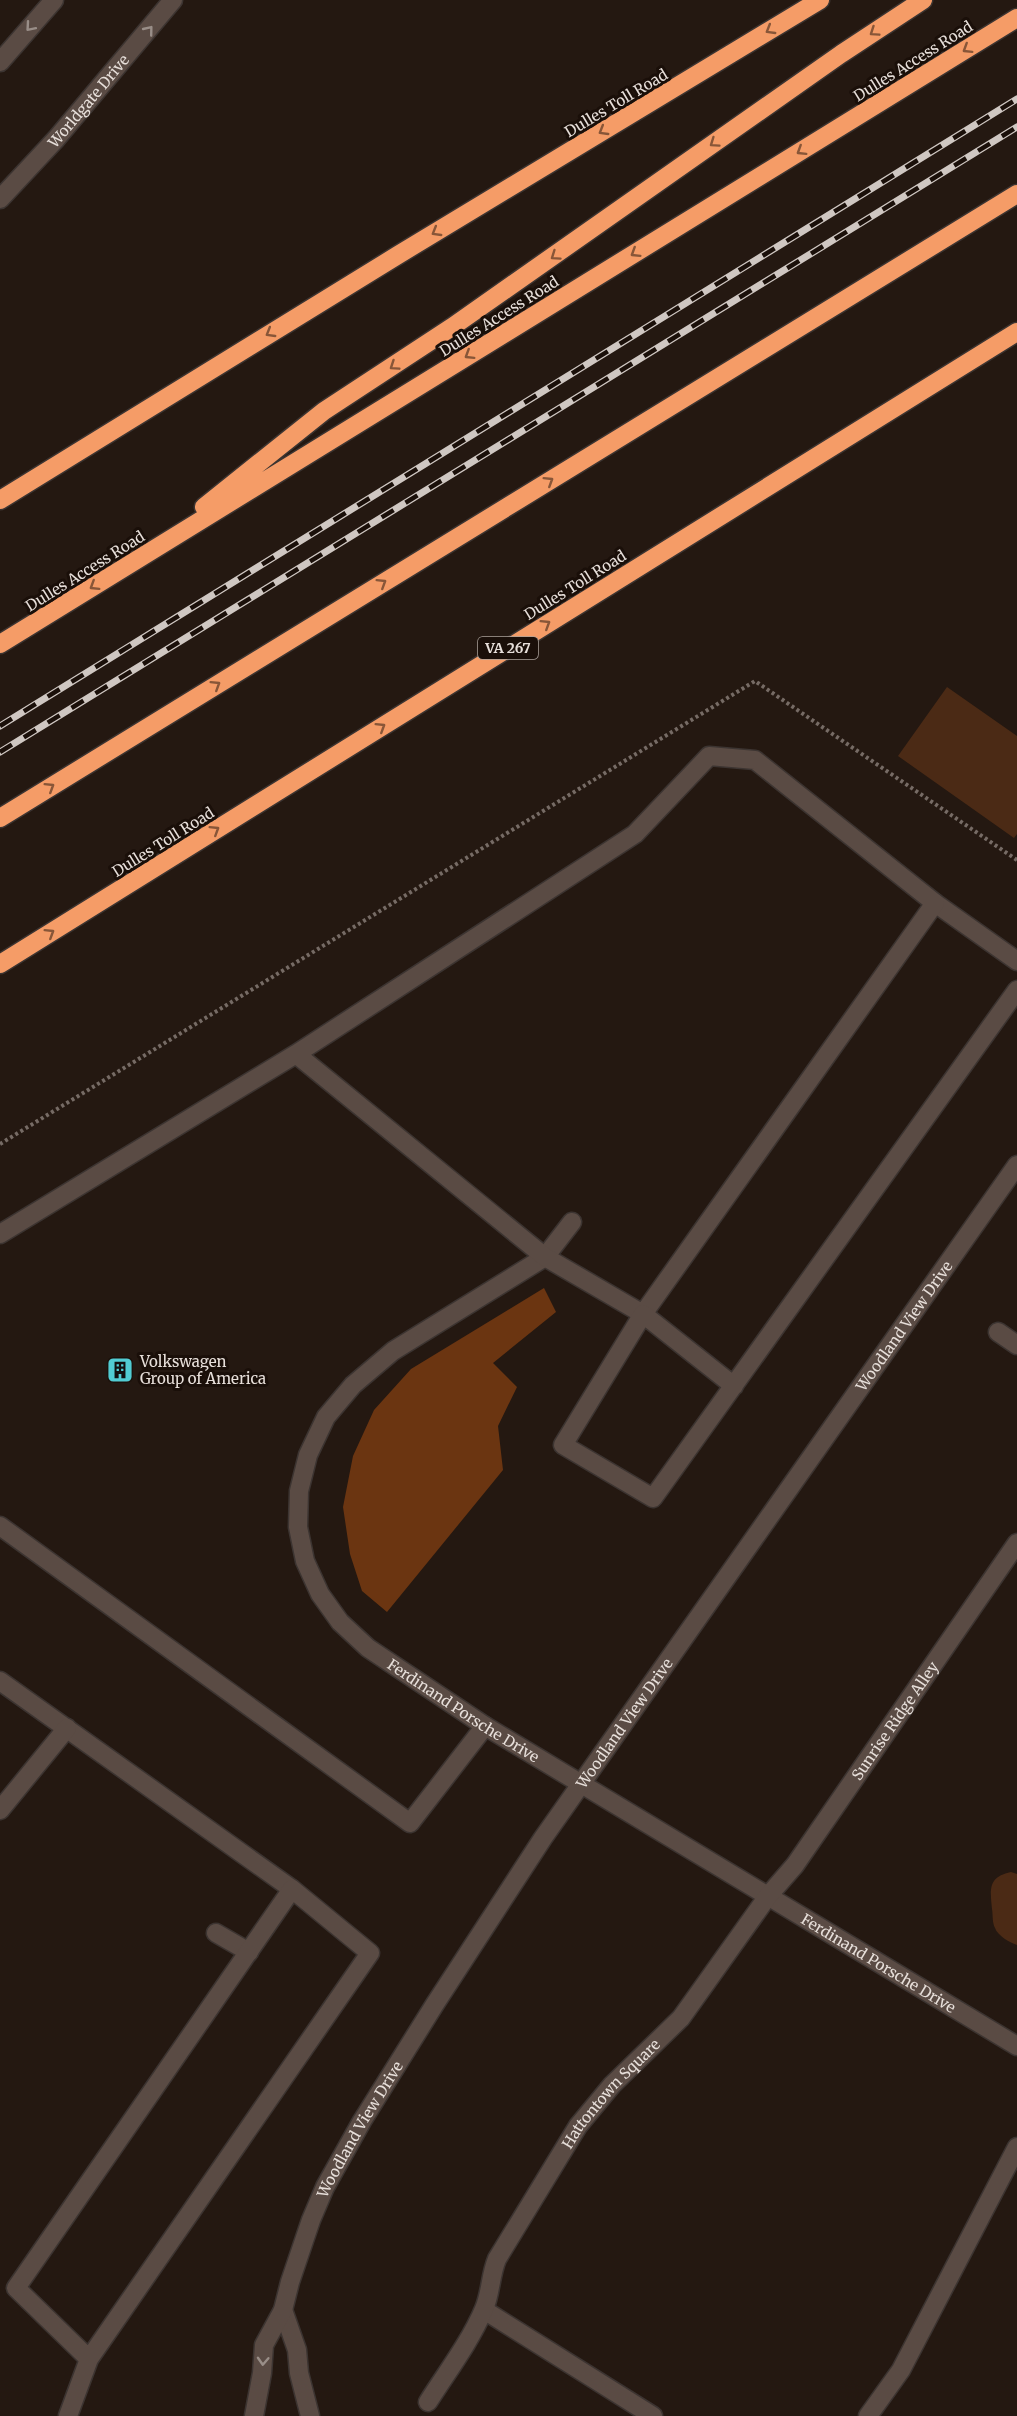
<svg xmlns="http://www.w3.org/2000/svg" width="1017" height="2416" font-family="Merriweather,serif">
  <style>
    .green { fill: #4b2a15 }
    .forest { fill: #6b3511 }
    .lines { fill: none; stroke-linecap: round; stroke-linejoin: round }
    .minor-casing { stroke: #3c3431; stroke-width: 21 }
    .highway-casing { stroke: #3c3431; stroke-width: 21 }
    .path { stroke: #766b65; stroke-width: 4; stroke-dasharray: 3 3; stroke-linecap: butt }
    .minor { stroke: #5a4b44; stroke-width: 18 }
    .highway { stroke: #f59c67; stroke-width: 18 }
    .rail-casing { stroke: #cfc7c2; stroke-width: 7 }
    .rail { stroke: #1a0f09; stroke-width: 4.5; stroke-dasharray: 14; stroke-linecap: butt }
    .oneway { stroke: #998e88 }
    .oneway2 { stroke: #885638 }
    .labels { text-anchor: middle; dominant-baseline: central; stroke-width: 6; stroke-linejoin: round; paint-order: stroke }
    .shield { fill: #1a0f09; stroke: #aaa19b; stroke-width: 1.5 }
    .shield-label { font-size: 14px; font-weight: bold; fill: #e7dfda }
    .street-label { font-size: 15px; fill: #e7dfda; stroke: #1a0f09 }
    .poi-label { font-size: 15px; fill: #e7dfda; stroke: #1a0f09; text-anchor: start }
  </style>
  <rect width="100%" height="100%" fill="#241811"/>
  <!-- green -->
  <path class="green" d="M947 687 1017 736V834L1014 838 898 756Z
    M1011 1872 1017 1874V1945C1009 1942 998 1936 995 1928 992 1922 993 1914 992 1909 990 1889 988 1877 1011 1872Z"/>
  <!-- forest -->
  <path class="forest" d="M544 1288 556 1312 493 1363 517 1387 498 1426 503 1470 387 1612 362 1591 350 1554 343 1507 353 1456 374 1410 411 1369Z"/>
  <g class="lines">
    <defs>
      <g id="minor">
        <path d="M0 62 54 0"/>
        <path id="s1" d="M0 199 56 139 173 0"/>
        <path d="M935 903 1017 961"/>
        <path id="s2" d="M572 1222 545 1257 393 1351 353 1385 326 1417 308 1455 299 1491 298 1527 305 1561 320 1594 340 1622 368 1648 485 1726 1017 2046"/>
        <path d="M0 1234 296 1054 635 834 709 756 755 760 935 903 643 1314 545 1257 296 1054"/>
        <path d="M998 1332 1017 1345"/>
        <path d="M734 1386 643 1314 563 1445 653 1498 1017 990"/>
        <path d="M0 1526 410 1823 485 1726"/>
        <path d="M0 1681 292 1889"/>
        <path d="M0 1810 67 1728"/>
        <path d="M216 1933 249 1952"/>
        <path d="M283 2310 297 2350 299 2373 310 2416"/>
        <path d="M484 2310 653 2416"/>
        <path id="s3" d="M428 2402C447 2372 470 2342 484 2309 491 2293 490 2276 497 2259L578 2126 612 2085 681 2018 768 1896 795 1865 1017 1543"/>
        <path d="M68 2416 89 2359 370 1953 292 1889 16 2288 89 2359"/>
        <path id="s4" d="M254 2416 262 2373 264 2345 283 2310 290 2282 311 2220 325 2187 362 2121 435 2004 543 1838 1017 1165"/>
        <path d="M868 2416 901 2370 1017 2147"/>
      </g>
      <path id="highway" d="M0 500 398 255 820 0
        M204 507 324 411 452 327 841 54 923 0
        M0 644 1017 18
        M0 818 1017 194
        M0 964 1017 332"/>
    </defs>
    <!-- minor casing -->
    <use href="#minor" class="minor-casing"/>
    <!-- highway casing -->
    <use href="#highway" class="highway-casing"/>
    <!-- path -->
    <path class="path" d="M0 1144 755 681 1017 860"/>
    <!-- minor -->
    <use href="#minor" class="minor"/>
    <!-- highway -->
    <use href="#highway" class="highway"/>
    <defs>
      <path id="rail" d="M0 726 1017 99
        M0 752 1017 127"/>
    </defs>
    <!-- rail casing -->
    <use href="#rail" class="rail-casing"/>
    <!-- rail -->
    <use href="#rail" class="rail"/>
  </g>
  <!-- one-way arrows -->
  <defs><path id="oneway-chevron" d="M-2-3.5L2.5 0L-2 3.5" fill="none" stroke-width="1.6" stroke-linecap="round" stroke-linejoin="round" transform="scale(1.5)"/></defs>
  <g class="oneway">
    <use href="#oneway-chevron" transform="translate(30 27) rotate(131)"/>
    <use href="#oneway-chevron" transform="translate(149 30) rotate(-51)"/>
    <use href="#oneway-chevron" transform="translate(263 2361) rotate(93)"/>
  </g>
  <g class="oneway2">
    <use href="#oneway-chevron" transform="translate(770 30) rotate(149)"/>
    <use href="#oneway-chevron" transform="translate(874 32) rotate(146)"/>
    <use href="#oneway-chevron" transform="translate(967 49) rotate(148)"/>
    <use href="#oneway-chevron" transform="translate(603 131) rotate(149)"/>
    <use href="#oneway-chevron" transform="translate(714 143) rotate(145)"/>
    <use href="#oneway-chevron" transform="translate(801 151) rotate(148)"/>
    <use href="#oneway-chevron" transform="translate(436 232) rotate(149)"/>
    <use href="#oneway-chevron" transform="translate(635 253) rotate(148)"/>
    <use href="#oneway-chevron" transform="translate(555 256) rotate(145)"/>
    <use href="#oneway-chevron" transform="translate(270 333) rotate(149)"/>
    <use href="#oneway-chevron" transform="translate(469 355) rotate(148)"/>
    <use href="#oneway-chevron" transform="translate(394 366) rotate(146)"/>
    <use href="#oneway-chevron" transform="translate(549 481) rotate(-32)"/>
    <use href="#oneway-chevron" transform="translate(382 583) rotate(-32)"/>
    <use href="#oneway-chevron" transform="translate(94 586) rotate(148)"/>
    <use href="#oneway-chevron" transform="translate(546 624) rotate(-32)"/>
    <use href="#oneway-chevron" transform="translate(216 685) rotate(-32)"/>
    <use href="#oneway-chevron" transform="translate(381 727) rotate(-32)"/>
    <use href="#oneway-chevron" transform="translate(50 787) rotate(-32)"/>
    <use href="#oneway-chevron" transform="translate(215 830) rotate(-32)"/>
    <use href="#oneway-chevron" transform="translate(50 933) rotate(-32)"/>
  </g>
  <!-- icons -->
  <defs>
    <symbol id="building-square" viewBox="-11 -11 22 22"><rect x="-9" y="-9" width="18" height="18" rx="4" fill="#51ccd3" stroke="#1a0f09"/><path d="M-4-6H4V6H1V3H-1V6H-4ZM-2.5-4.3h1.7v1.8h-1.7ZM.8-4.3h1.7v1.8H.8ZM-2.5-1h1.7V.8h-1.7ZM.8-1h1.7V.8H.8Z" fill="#111"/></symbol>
  </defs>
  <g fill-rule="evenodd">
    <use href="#building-square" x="105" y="1355" width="30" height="30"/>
  </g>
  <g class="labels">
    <!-- shield labels -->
    <rect class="shield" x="478" y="637" width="60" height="22" rx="4.5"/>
    <g class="shield-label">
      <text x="508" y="648">VA 267</text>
    </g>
    <!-- street labels -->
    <g class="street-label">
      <text transform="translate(913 61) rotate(-32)">Dulles Access Road</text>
      <text stroke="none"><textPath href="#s1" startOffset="132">Worldgate Drive</textPath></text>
      <text transform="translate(616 103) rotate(-31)">Dulles Toll Road</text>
      <text transform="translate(499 316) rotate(-32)">Dulles Access Road</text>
      <text transform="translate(85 571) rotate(-32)">Dulles Access Road</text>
      <text transform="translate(575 585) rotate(-32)">Dulles Toll Road</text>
      <text transform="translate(163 842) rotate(-32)">Dulles Toll Road</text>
      <text stroke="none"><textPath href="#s4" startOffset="1280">Woodland View Drive</textPath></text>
      <text stroke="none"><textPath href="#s2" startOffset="690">Ferdinand Porsche Drive</textPath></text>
      <text stroke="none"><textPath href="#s3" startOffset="832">Sunrise Ridge Alley</textPath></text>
      <text stroke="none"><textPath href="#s4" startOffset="794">Woodland View Drive</textPath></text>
      <text stroke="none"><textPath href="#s2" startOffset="1176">Ferdinand Porsche Drive</textPath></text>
      <text stroke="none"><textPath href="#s3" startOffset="362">Hattontown Square</textPath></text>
      <text stroke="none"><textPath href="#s4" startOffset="309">Woodland View Drive</textPath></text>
    </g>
    <!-- poi labels -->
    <g class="poi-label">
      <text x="140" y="1361">Volkswagen<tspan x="140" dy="17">Group of America</tspan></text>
    </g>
  </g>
</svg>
